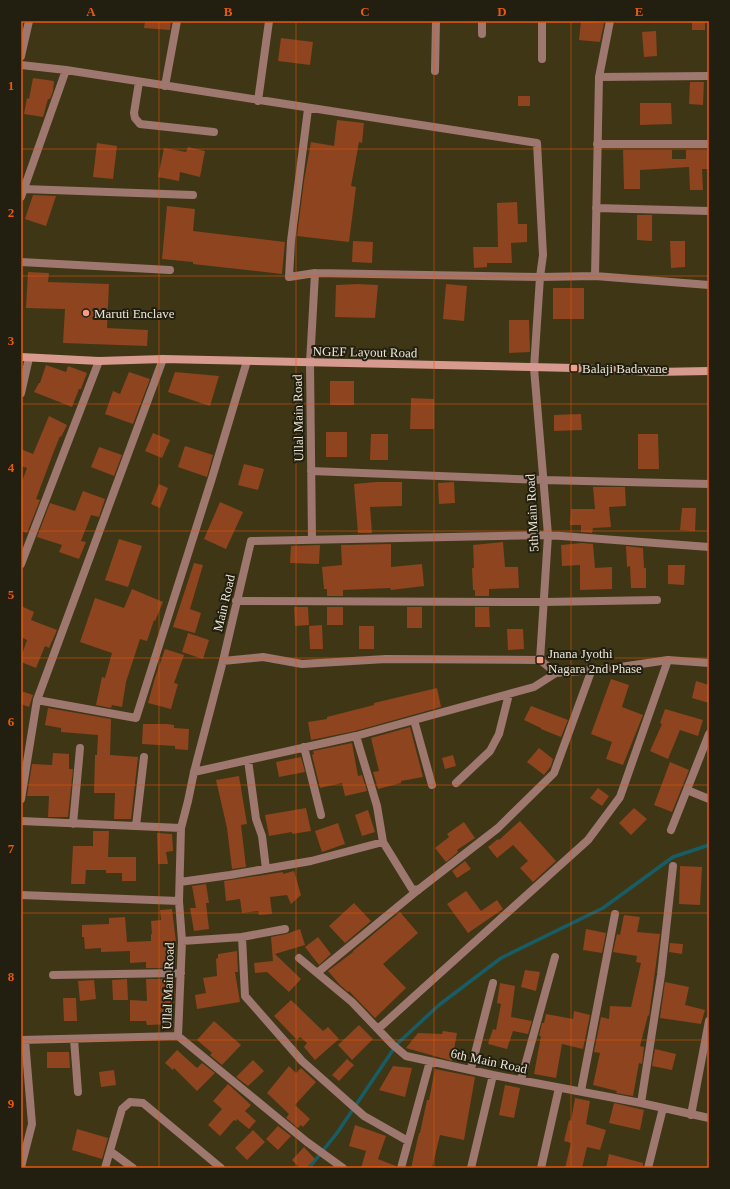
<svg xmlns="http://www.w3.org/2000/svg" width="730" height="1189" font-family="'Times New Roman',serif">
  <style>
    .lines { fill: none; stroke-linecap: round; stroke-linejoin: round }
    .stream { stroke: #185d66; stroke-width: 3.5 }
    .building { fill: #8e441e }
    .street { stroke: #9e776f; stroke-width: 8 }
    .secondary { stroke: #d79a8e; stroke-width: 8 }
    .grid { fill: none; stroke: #e8590c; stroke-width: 1; stroke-opacity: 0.55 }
    .poi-dot { fill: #f49e89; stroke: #221e10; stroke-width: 1.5 }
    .labels { text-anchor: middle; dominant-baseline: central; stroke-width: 4; stroke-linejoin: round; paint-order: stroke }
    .poi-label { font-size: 13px; fill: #ebe6d4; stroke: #221e10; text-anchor: start }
    .street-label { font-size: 13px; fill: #ebe6d4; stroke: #221e10 }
    .neatline { fill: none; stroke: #e8590c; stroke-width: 1.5 }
    .grid-label { font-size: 13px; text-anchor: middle; font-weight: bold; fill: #e8590c }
  </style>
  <rect width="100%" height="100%" fill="#3f3616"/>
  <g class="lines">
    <!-- stream -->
    <path class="stream" d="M309 1168 337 1133 397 1044 439 1005 501 958 603 908 673 857 709 845"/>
  </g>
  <!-- building -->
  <path class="building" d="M145 21H171L170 30 144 28Z
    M581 21 604 23 600 42 579 40Z
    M692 21H705V30H692Z
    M656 31 657 56 644 57 642 32Z
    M281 38 313 42 310 65 278 61Z
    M33 78 54 81 53 91 50 99H48L43 117 24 114 27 98 29 99Z
    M690 82H704L703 105 689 104Z
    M518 96H530V106H518Z
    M640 103H671L672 124 640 125Z
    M337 120 364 123 362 143 359 142 351 186 356 187 349 242 297 236 304 181 311 142 334 146Z
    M97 143 117 146 113 179 93 177Z
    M188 147 205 151 200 177 180 172 179 181 158 177 164 148 186 152Z
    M623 150H672V159H686V150H709V169H702L703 190H690L689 167 640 170V189H624Z
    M33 195 56 196 46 226 25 219Z
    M517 202 518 224H527V242L511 243 512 263H487V267L474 268 473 247H498L497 203Z
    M167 206 195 209 193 231 285 242 282 274 193 264V262L162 259Z
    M637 215H652V241L637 240Z
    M353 241 373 242 372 263 352 262Z
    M670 241H685V267L671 268Z
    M28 272 49 273 48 282 109 284 107 328 148 330 147 346 63 343 65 309 26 308Z
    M358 284 378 285 375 318 335 317 336 285Z
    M446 284 467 286 464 321 443 319Z
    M553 288H584V319H553Z
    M509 320H529L530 352 509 353Z
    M46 365 66 372 68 366 87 373 81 389H79L72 407 34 392 39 383H40Z
    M129 372 150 379 133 424 105 414 113 391 120 394Z
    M175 372 219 376 210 406 168 392Z
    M330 381H354V405H330Z
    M411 398 434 399V429H410Z
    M581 414 582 430 554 431V415Z
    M49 416 67 425 61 437 60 436 54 451 36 499 40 500 27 533 21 531V484L27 468 21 466V449L33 454Z
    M326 432H347V457H326Z
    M153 433 170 440 162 458 145 451Z
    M371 434H388V460H370Z
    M638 434H658L659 469H638Z
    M185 446 213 455 207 477 178 467Z
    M99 447 122 455 114 476 91 467Z
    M244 464 264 469 258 490 238 485Z
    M376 482H402V506L370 507 372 533H358L354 484Z
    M454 482 455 503 439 504 438 483Z
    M159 484 168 488 160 508 151 504Z
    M593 487H625L626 506 609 507 611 527 593 528 592 533 581 532V525H570L571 509H595Z
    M83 491 105 499 99 517 91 515 81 541 86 542 79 559 59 552 62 545 37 537 50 503 75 511Z
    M220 502 243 512 226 549 204 539Z
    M682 508H696L695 531 680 530Z
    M119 539 142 546 128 587 105 580Z
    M503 542 505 567H518L519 588 489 589V596H475V590H473L472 568H474L473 545Z
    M582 543 593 544 595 568 612 567V589L580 590V565L562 566 561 545Z
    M391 544V567L422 564 424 586 391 590 390 588 343 590V596H327V589H324L322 567 342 565 341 545Z
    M320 545 319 564 290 563 291 546Z
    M626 546 643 548 644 568H646V588H631L630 566 627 567Z
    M194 563 203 565 190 609 201 613 195 633 173 627Z
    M668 565H685L684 585 668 584Z
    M132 589 163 602 155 621 154 620 147 641 140 639 126 682 122 707 112 705 111 708 96 705 102 677 105 678 112 653 80 642 95 598 124 608Z
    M21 606 34 612 31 620 57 630 49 648 45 646 36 668 21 662V657L27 640 23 638 21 643Z
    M294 607H308L309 625 295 626Z
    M327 607H343V625H327Z
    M407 607H422V628H407Z
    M475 607H489L490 627H475Z
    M322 625 323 649H310L309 626Z
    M359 626H374V649H359Z
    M507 629H523L524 649 508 650Z
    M188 633 209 640 203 659 182 652Z
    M165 649 184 655 174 683 178 684 171 709 148 703 155 678Z
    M611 679 629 685 622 707 643 715 623 765 606 759 612 742 591 734Z
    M696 681 709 685V703L692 698Z
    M437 688 441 707 355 731 311 740 308 722 327 719V717L374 705V703Z
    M21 691 33 695 29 707 21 704Z
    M531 706 568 720 561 737 541 729V728L524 720Z
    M48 708 111 719 110 755 138 757 131 819H114L115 793H94L95 755H97L98 735 61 732V728L45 725Z
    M665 709 703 720 698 736 680 730 668 759 650 751 662 724 660 723Z
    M143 724H167L174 725V728L189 729 188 750 175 749V746L142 744Z
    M410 727 423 777 401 781V783L378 789 373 772 379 771 371 738Z
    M352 743 358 776 362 775 367 791 345 796 342 783 320 788 312 755 314 754 313 751Z
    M539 748 553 759 551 766 544 775 527 762Z
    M53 753 69 754V769H73L68 817H48L49 796H27L32 764 52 765Z
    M453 755 456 766 445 769 442 758Z
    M301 757 305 772 279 777 276 762Z
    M670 762 689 770 672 812 654 805Z
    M239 776 247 824 241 825 246 867 232 869 227 828 216 780Z
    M598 788 609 796 602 806 590 798Z
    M306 808 311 831 292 834V832L269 836 265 815Z
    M634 808 647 819 631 835 619 823Z
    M368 810 375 832 362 836 355 815Z
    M520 821 556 861 533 882 520 868 528 861 513 845 497 858 488 847 498 839 499 840Z
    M464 822 475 838 457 850 458 852 446 862 435 848 449 837 447 834Z
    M338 823 345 844 322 852 315 831Z
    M93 831H109L108 857H136V881H122V873H106V870H86L85 884H71L73 846H93Z
    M157 833 172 834 173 851 166 852 168 864H158Z
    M465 861 471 869 457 878 452 871Z
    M680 866 702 867 700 905 679 904Z
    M294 871 301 895 291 904 287 895 270 897 272 914 259 915 258 911 242 913 240 899 226 901 224 881 283 872V874Z
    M206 884 209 903H206L209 929 194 931 190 908H196L192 886Z
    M466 891 481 911 497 900 503 909 468 933 447 904Z
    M354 903 371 921 345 943 329 926Z
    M172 909 176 942 175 968H146V962L130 963V951L101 952V948L85 949 84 937H82V925L109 924V918L125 917 127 942 151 941V934H152L151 921 161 920 160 910Z
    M400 912 418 933 383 964 406 988 375 1018 349 991 348 992 340 985 328 971 353 952V951Z
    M624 915 640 917 637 932 660 934 649 1016 648 1015 640 1046 644 1047 642 1064 639 1063 633 1096 616 1093 617 1091 593 1085 600 1053 594 1052 601 1017 609 1019 610 1006 631 1007 641 963 636 962 637 956 613 952 617 934 620 935Z
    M300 929 305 945 275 954 301 979 289 992 267 972 255 973 254 963 273 961 271 937 286 934Z
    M586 929 606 933 602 953 583 950Z
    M318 937 331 954 319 965 305 947Z
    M670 943 683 944 682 954 669 952Z
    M237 951 238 972H235L240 1002 197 1009 195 995 206 993 203 978 217 976 216 959 218 958V954Z
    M525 970 540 972 536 991 521 987Z
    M127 979 128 1000H113L112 980Z
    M146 979H175L173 1024 147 1025 146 1021H130V1000L147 1001Z
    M94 980 96 999 80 1001 78 981Z
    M665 982 689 987 685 1005 705 1010 701 1024 660 1018Z
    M500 983 515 986 511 1017 532 1021 528 1034 513 1031 507 1049 488 1044 493 1029 496 1030 501 1004 497 1003Z
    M63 998H76L77 1021H64Z
    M291 1000 323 1031 328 1027 339 1039 315 1060 304 1047 307 1043 300 1037 297 1040 274 1016Z
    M574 1011 590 1015 583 1049 562 1044 556 1078 534 1074 541 1036H539L542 1023H544L546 1014 573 1019Z
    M214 1021 241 1045 222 1065 210 1055 212 1053 197 1040Z
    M359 1025 373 1039 352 1060 338 1045Z
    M443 1031 457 1033 452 1061 406 1048 418 1033 442 1034Z
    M655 1049 676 1054 672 1070 652 1066Z
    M177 1050 197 1068 202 1063 215 1073 197 1091 174 1068 173 1070 165 1063Z
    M47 1052H69L70 1068H47Z
    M347 1059 354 1065 339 1081 332 1075Z
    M253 1060 264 1071 248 1086 236 1077Z
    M289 1066 296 1073 301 1068 316 1082 295 1105 310 1119 303 1127 301 1125 298 1128 286 1118 289 1114 267 1093Z
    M393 1066 412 1068 405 1097 379 1090Z
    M435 1069 475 1077 464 1140 440 1135 432 1168H411L419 1133H420L427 1100H429Z
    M114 1070 116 1085 101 1087 99 1072Z
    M228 1084 251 1105 245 1111 256 1121 249 1129 237 1119 236 1121 234 1120 220 1136 208 1125 222 1109 213 1101Z
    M505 1085 520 1088 514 1118 499 1115Z
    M575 1098 590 1101 586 1124 606 1130 600 1150 587 1147 582 1168H565L571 1143 564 1141 569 1120 571 1121Z
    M614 1103 644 1110 640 1130 609 1123Z
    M355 1125 386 1136 378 1159 396 1166V1168H361L366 1151 349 1146Z
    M278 1126 291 1136 278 1150 266 1139Z
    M77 1129 108 1138 102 1159 72 1150Z
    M253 1130 265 1142 247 1160 235 1148Z
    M304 1147 315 1159 306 1168H300L292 1160Z
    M609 1154 643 1163V1168H606Z"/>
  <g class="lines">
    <!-- street -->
    <path class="street" d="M482 34V21
      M21 56 29 21
      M542 59V21
      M21 65 66 70 21 197
      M66 70 537 143 543 255 540 277 534 368 548 535 540 660 556 673
      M435 71 436 21
      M599 77 709 76
      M139 82 134 113 135 118 140 124 214 132
      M165 86 177 21
      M258 101 269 21
      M308 109 291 241 289 277 315 273 540 277 595 276 709 285
      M597 144H709
      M24 189 193 195
      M596 208 709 211
      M21 262 170 270
      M595 276 599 77 610 21
      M163 359 37 700 136 718 212 478 247 361
      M21 393 29 358
      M311 471 543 480 709 484
      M312 540 310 363 315 273
      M21 564 99 361
      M236 601 544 602 657 600
      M223 661 263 657 302 664 386 659 540 660
      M414 720 432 785
      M304 747 321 815
      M248 760 256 819 262 836 266 869
      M194 772 356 736 534 687 556 673 607 669 668 660 709 663
      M456 783 490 751 499 734 509 694
      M687 790 709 799
      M21 799 37 700
      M21 821 181 828
      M73 824 80 748
      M136 826 144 757
      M671 830 709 734
      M383 842 412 889 418 890
      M180 882 230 875 311 861 383 842 377 806 356 736
      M21 895 179 901
      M242 937 285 929
      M182 941 242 937 245 996 302 1061 364 1116 408 1141
      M299 958 352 1002 393 1045 406 1056 493 1075 641 1103 709 1118
      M317 973 418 890 498 828 554 773 592 669
      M53 975 181 973
      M378 1029 588 840 620 797 668 660
      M178 1036 182 941 179 901 181 828 188 801 194 772 223 661 251 541 548 535 709 547
      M178 1036 307 1142 343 1168
      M74 1039 78 1092
      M21 1040 178 1036
      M471 1069 493 983
      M521 1080 555 957
      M581 1091 615 914
      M641 1103 661 975 673 866
      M691 1115 709 1021
      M110 1151 133 1168
      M21 1167 32 1124 25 1040
      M105 1168 122 1109 130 1102 143 1103 221 1168
      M401 1168 430 1061
      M471 1168 493 1075
      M541 1168 559 1088
      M648 1168 663 1108"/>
    <!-- secondary -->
    <path class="secondary" d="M21 357 99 361 163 359 574 368 654 372 709 371"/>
  </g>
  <!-- grid -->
  <path class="grid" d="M159 21V1168M296 21V1168M434 21V1168M571 21V1168M21 149H709M21 276H709M21 404H709M21 531H709M21 658H709M21 785H709M21 913H709M21 1040H709"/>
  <!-- markers -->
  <g class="poi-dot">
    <circle cx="86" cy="313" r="4"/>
    <rect x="570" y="364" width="8" height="8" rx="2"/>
    <rect x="536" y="656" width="8" height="8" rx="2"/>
  </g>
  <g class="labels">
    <!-- poi labels -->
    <g class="poi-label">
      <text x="94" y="313">Maruti Enclave</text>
      <text x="582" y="368">Balaji Badavane</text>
      <text x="548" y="653">Jnana Jyothi<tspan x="548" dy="15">Nagara 2nd Phase</tspan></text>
    </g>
    <!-- street labels -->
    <g class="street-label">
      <text transform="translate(365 352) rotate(1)">NGEF Layout Road</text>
      <text transform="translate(298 418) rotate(-91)">Ullal Main Road</text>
      <text transform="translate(532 513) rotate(-93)">5th Main Road</text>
      <text transform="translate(224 603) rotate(-77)">Main Road</text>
      <text transform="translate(168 986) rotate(-88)">Ullal Main Road</text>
      <text transform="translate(489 1061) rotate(12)">6th Main Road</text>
    </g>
  </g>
  <!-- border -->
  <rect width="730" height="1189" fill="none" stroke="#221e10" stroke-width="44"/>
  <rect x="22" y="22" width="686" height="1145" class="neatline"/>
  <g class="grid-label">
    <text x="91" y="16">A</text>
    <text x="228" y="16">B</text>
    <text x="365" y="16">C</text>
    <text x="502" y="16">D</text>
    <text x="639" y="16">E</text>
    <text x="11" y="90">1</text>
    <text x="11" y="217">2</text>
    <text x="11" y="345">3</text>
    <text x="11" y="472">4</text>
    <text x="11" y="599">5</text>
    <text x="11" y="726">6</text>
    <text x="11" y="853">7</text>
    <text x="11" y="981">8</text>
    <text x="11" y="1108">9</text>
  </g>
</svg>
